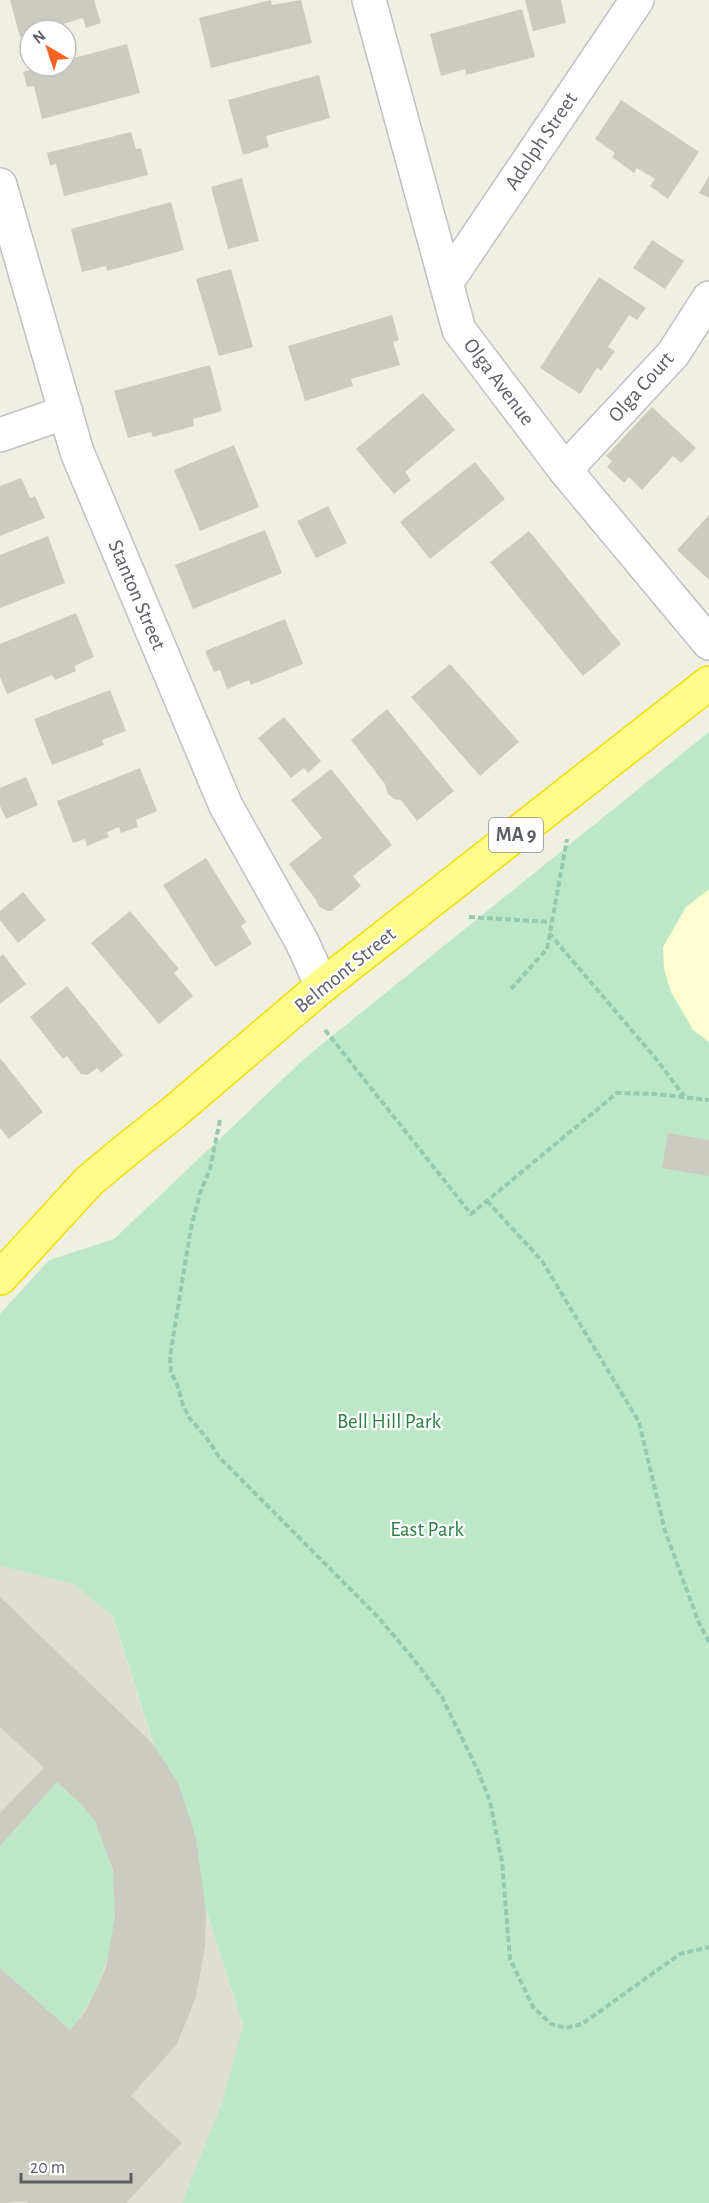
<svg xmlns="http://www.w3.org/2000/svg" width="709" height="2203" font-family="'Alegreya Sans',sans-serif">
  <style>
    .education { fill: #dfdfd1 }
    .green { fill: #bde8c7 }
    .sand { fill: #fdfdcf }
    .building { fill: #cccbc1 }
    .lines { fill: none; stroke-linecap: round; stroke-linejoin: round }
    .minor-casing { stroke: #bfc0c7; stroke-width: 36 }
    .highway-casing { stroke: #f1dd00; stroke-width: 36 }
    .path { stroke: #95c9b0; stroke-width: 4; stroke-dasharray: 6 3; stroke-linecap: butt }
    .minor { stroke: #fff; stroke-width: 33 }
    .highway { stroke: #fffc89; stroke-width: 33 }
    .labels { text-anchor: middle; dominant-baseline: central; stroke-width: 4.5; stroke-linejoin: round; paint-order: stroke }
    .shield { fill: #fff; stroke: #8c8e92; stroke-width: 1.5 }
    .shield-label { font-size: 20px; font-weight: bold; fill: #5b5d64 }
    .street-label { font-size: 21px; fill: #5b5d64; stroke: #fff }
    .park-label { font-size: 21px; fill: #2e8144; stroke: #fff }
  </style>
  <rect width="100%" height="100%" fill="#efefe2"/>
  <!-- education -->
  <path class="education" d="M21 1327 299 2203H0V1350Z"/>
  <!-- green -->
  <path class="green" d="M709 732V2203H182L222 2103 243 2026 113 1616 74 1584 0 1566V1314L49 1260 114 1239 305 1058Z
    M57 1782C70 1794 86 1806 95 1822 131 1888 116 1974 70 2030L0 1968V1846Z"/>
  <!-- sand -->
  <path class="sand" d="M709 889V1042L693 1030 671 992 664 969 663 947 686 907Z"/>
  <!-- building -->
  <path class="building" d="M10 0H94L101 23 86 28 83 18 43 30H30V34L20 37Z
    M271 0 272 5 301 0 312 43 211 68 199 18Z
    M525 0H561L566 23 533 31Z
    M522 9 535 57 466 75 465 69 441 76 430 34Z
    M127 44 140 93 42 119 34 86 27 87 23 72 44 66H66V60Z
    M319 75 330 118 266 136 269 147 243 155 228 100Z
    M621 100 699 152 668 199 650 186 655 179 637 168 634 173 612 157 615 153 595 139Z
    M131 132 136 149 141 148 148 175 64 196 56 164 50 166 47 153Z
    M709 176V198L699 193Z
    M242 178 259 241 228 249 211 187Z
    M171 202 184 250 107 271 106 266 82 272 71 229Z
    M652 240 684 261 665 289 633 268Z
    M231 269 253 347 219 356 196 279Z
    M599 277 646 308 637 320 629 315 608 347 615 351 601 371 597 368 580 394 540 368Z
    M392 315 399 340 393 342 400 365 351 379 353 386 305 401 288 346Z
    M210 365 222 411 193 419 194 426 153 437 151 432 128 438 114 391Z
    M423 393 455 430 405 472 411 480 394 494 356 449Z
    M652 407 696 448 681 463 673 456 642 490 629 477 624 483 607 467 612 461 606 456Z
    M234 445 259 507 200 531 174 470Z
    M475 462 505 499 430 559 400 522Z
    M21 478 30 498 35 496 45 518 0 536V486Z
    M328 506 347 543 316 558 297 521Z
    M709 515V580L677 550Z
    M265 530 282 573 193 609 175 565Z
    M529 531 621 644 583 676 490 562Z
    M48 536 65 583 0 608V555Z
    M76 613 94 657 74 666 76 671 55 680 52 675 7 694 0 677V644Z
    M285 619 303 664 251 685 249 680 227 689 220 670 214 672 205 651Z
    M450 664 519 742 480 776 411 697Z
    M110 690 126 731 102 740 104 745 52 765 34 719Z
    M387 709 454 791 417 821 401 800 394 799 388 794 385 784 351 740Z
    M284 717 321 761 308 773 304 768 291 778 258 738Z
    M140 768 157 811 136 820 138 827 121 833 119 827 107 832 109 837 87 846 85 839 73 843 57 801Z
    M331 769 392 845 353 876 361 886 331 911H328L319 907 316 900 289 864 322 838 291 800Z
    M26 777 38 805 6 819 0 806V788Z
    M206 858 246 922 241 926 252 944 215 967 163 885Z
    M23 892 46 920 18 943 0 920V911Z
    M130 911 179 969 174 973 193 996 159 1024 91 943Z
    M3 954 26 984 0 1004V957Z
    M67 986 123 1055 101 1073 97 1068 88 1075 81 1074 67 1056 63 1059 30 1017Z
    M0 1058 43 1112 9 1139 0 1128Z
    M668 1133 709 1140V1176L662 1168Z
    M0 1597 153 1744 178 1783 196 1838 206 1911 205 1947 196 1997 177 2044 131 2096 182 2143 126 2203H28L26 2201 0 2203V1968L70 2030 85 2012 106 1968 115 1916 113 1870 95 1821 81 1804 57 1782 0 1846V1813L44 1768 0 1727Z"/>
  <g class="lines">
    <defs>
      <path id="minor" d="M369 0 459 330 565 470 709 643
        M0 185 77 452 226 806 302 942 322 986
        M446 283 637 0
        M0 435 66 412
        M565 470 673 354 709 298"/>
      <path id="highway" d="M0 1278 89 1181 130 1147 173 1113 322 986 709 683"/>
    </defs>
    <!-- minor casing -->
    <use href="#minor" class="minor-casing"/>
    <!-- highway casing -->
    <use href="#highway" class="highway-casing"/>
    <!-- path -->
    <path class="path" d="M469 917 551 922
      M549 933 657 1060 684 1096
      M511 989 547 949 567 839
      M325 1030 471 1214 617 1093 655 1094 709 1100
      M220 1120 210 1169 200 1193 191 1228 170 1356 171 1372 177 1384 183 1405 190 1419 206 1437 219 1457 377 1616 412 1657 442 1697 478 1771 490 1801 502 1862 510 1959 533 2007 551 2024 566 2028 582 2024 680 1954 709 1947
      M487 1201 542 1261 639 1422 665 1531 699 1623 709 1642"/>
    <!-- minor -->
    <use href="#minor" class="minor"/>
    <!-- highway -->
    <use href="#highway" class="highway"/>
  </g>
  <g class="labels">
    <!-- shield labels -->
    <rect class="shield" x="489" y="818" width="54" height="34" rx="4.5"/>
    <g class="shield-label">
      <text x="516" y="835">MA 9</text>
    </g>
    <!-- street labels -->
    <g class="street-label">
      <text transform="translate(541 141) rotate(-56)">Adolph Street</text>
      <text transform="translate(499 382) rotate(53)">Olga Avenue</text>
      <text transform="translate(641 387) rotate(-48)">Olga Court</text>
      <text transform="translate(137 595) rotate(67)">Stanton Street</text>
      <text transform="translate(345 970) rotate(-39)">Belmont Street</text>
    </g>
    <!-- park labels -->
    <g class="park-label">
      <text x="389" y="1421">Bell Hill Park</text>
      <text x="427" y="1529">East Park</text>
    </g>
  </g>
  <!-- north arrow -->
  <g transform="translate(48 48) rotate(321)"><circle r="28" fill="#ffffff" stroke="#bdbec1" stroke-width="1.5"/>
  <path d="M0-4.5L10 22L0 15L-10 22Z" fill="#f56322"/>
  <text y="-9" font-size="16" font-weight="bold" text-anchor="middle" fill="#5b5d64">N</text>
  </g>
  <!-- scale -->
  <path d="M21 2173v9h110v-9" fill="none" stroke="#5b5d64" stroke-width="3"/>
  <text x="30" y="2173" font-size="18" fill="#5b5d64" stroke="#ffffff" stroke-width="4.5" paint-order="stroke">20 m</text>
</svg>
